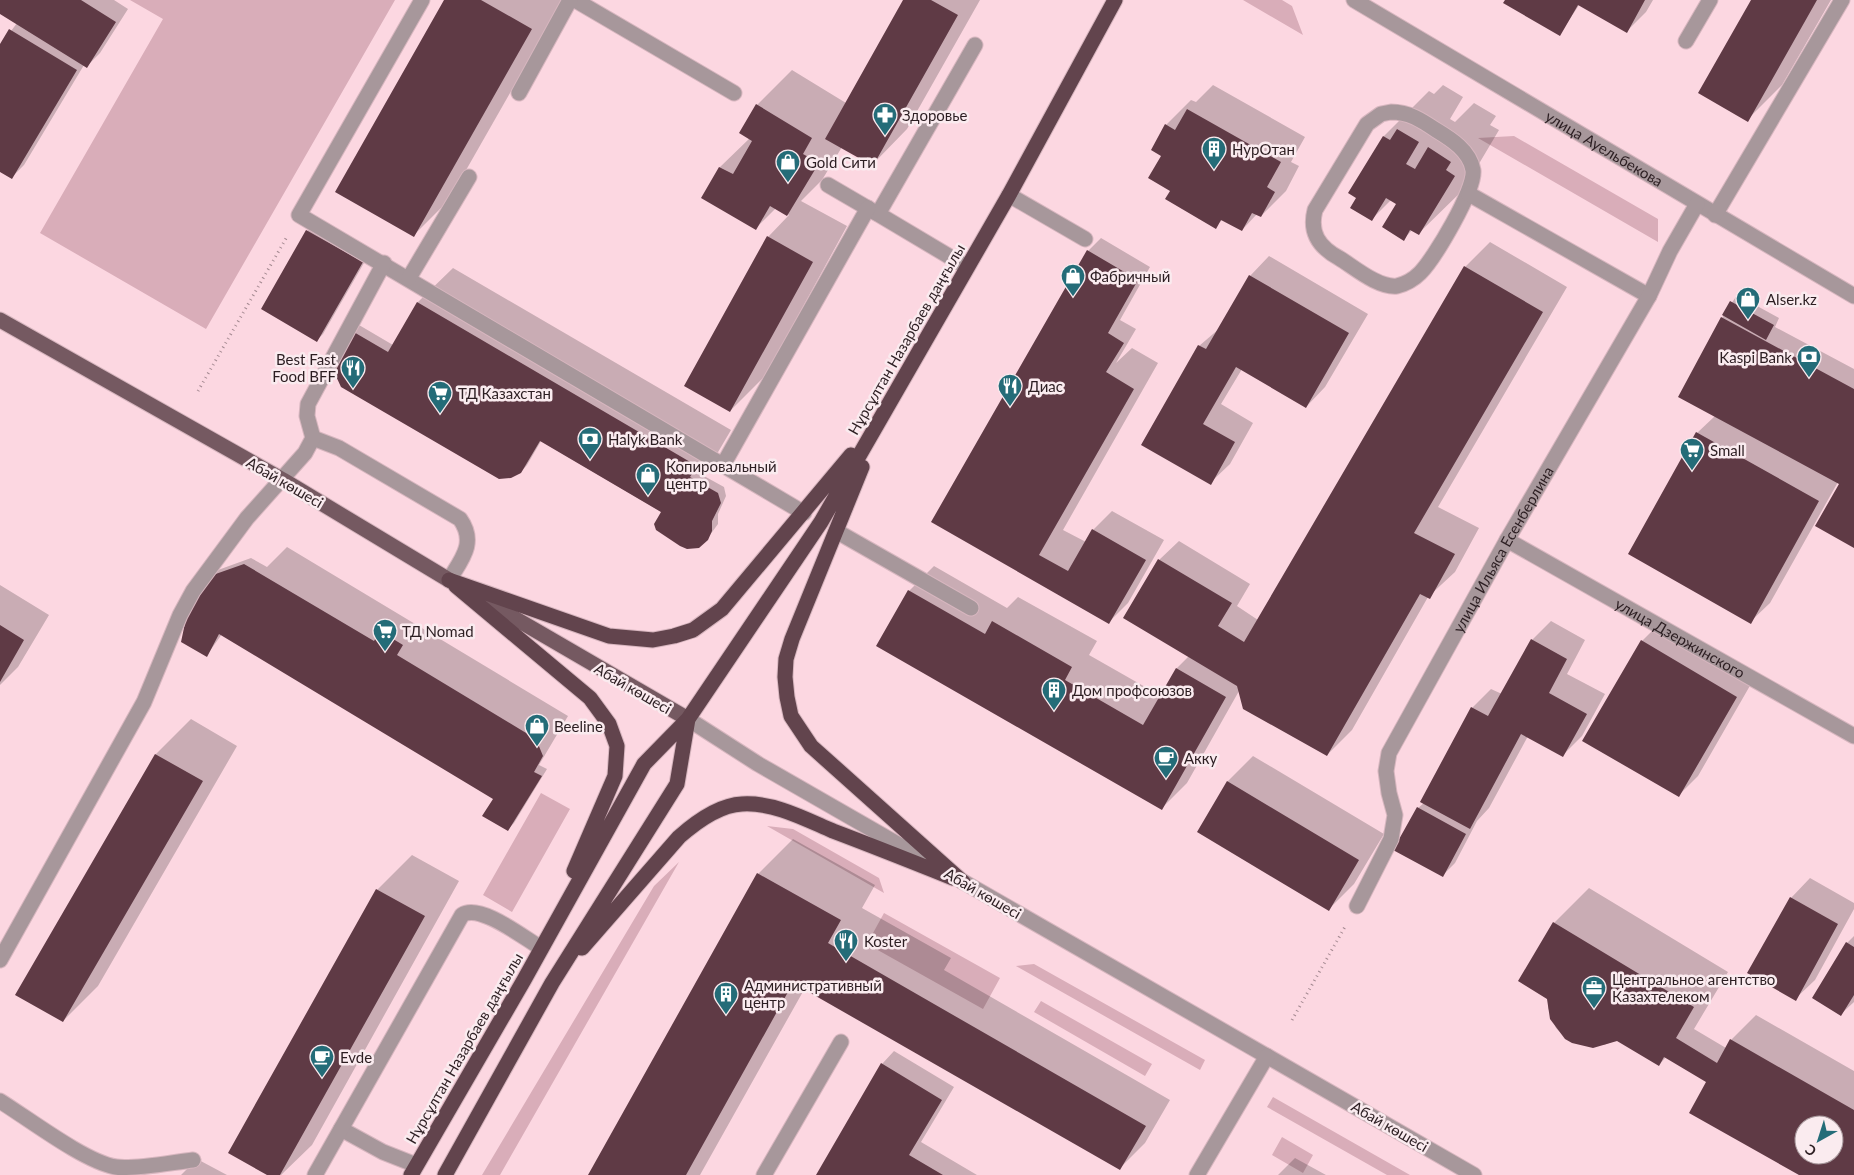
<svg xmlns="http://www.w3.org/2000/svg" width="1854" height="1175" font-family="Lato,sans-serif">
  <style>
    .green { fill: #d9adb9 }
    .shadow { fill: #0003; fill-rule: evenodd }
    .building { fill: #5f3a45; fill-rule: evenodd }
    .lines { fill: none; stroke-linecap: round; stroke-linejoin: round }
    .minor-casing { stroke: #d7b6bf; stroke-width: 17 }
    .major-casing { stroke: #d7b6bf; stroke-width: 17 }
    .highway-casing { stroke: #d7b6bf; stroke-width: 17 }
    .path { stroke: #a58a92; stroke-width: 3; stroke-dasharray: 1 4; stroke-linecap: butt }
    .minor { stroke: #a7979b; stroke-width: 15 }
    .major { stroke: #755961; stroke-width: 15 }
    .highway { stroke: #62444d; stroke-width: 15 }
    .labels { text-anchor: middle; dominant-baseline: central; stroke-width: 5; stroke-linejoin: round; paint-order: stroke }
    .poi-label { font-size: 15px; fill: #2c1e22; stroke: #faebef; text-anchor: start }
    .street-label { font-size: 15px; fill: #2c1e22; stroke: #faebef }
  </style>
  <rect width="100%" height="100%" fill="#fcd7e1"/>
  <!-- green -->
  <path class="green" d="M130 0H395L206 329 40 233 163 19Z
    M1243 0H1282L1292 6 1303 35Z
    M1514 136 1658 219V242L1478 138Z
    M541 793 570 809 512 912 483 895Z
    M767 826 793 829 879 878 884 893Z
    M679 862 500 1175H482L654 886Z
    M884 913 1000 978 983 1009 867 944Z
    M1034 964 1205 1060 1200 1070 1016 966Z
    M1041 1001 1152 1064 1145 1076 1034 1012Z
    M1273 1097 1410 1175H1387L1267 1107Z
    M1282 1137 1313 1155 1303 1173 1272 1155Z"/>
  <!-- shadow -->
  <path class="shadow" d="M0 0H114L128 9 100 53 87 66 84 65 24 165 11 178 0 171V46L17 23 0 12Z
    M446 0H563L449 200 414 235Z
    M904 0H980L907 129 873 164 842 147 822 180 801 201 847 226 765 376 730 411 768 237 789 215 776 208 756 228 703 197 720 167 750 138 757 105 792 70 846 103Z
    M1506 0H1653L1646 12 1627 31 1579 5 1560 34Z
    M1753 0H1831L1782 85 1747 120Z
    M1213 85 1305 137 1291 162 1299 166 1286 191 1261 216 1257 214 1242 230 1223 219 1215 227 1171 190 1162 156 1166 125 1191 100 1196 102Z
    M1443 85 1463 97 1450 119 1455 122 1474 103 1496 116 1490 125 1499 130 1464 189 1418 234 1412 230 1404 239 1398 204 1391 200 1372 219 1384 136 1429 91 1434 94Z
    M313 225 368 256 323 334 317 340 262 309 307 231Z
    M1101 238 1150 267 1120 320 1136 329 1116 363 1132 348 1158 363 1063 530 1086 542 1093 530 1112 511 1164 540 1128 603 1109 622 933 522 1088 251Z
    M1490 242 1567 287 1438 507 1479 528 1455 572 1428 597 1352 730 1327 755 1239 691 1187 783 1162 808 909 591 934 566 1007 608 1018 597 1097 641 1089 655 1161 696 1177 668 1189 656 1125 618 1159 560 1179 541 1250 584 1237 606 1258 620 1465 267Z
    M1269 256 1368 314 1325 387 1306 407 1242 369 1221 404 1253 423 1230 464 1210 483 1142 444 1199 346 1220 328 1250 276Z
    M453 268 731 430 704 476 724 487 726 496 718 514V524L707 539 541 441 527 465 521 472 353 332 359 325 393 345 418 302Z
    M1737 295 1779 318 1775 327 1854 369V546L1840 483 1838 482 1770 603 1750 622 1697 433 1715 416 1722 318Z
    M287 547 568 716 539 765 547 769 514 823 508 829 495 799 222 634 207 655 189 609 218 570 251 558 267 567Z
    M0 585 49 615 18 667 0 685Z
    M1551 621 1585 640 1567 674 1605 694 1582 736 1563 755 1528 736 1489 808 1477 821 1455 863 1442 876 1418 808 1424 803 1472 708 1491 689 1502 694 1532 640Z
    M1661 622 1755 677 1698 776 1678 796 1642 641Z
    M191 719 237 746 98 986 63 1021 17 994 156 754Z
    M1253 756 1384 834 1354 884 1329 909 1199 831 1228 781Z
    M793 839 875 885 862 908 951 958 944 970 1170 1100 1145 1143 1120 1168 805 988 700 1175H589L758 874Z
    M412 855 459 881 312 1145 281 1175H269L230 1153 377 890Z
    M1810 878 1854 903V909L1815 980 1795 999 1791 898Z
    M1589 888 1728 972 1694 1029 1726 1048 1731 1040 1756 1015 1854 1071V1175H1802L1708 1082 1666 1057 1659 1065 1617 1040 1604 1045H1583L1566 1038 1556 1028 1548 1008V998L1519 981 1554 923ZM1804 1125H1834V1155H1804Z
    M1854 936V1002L1841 1014 1847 943Z
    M894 1051 954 1087 921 1142 977 1175H817L882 1064Z
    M1295 1158 1326 1175H1278Z
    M197 1159 227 1175H181Z"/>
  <!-- building -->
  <path class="building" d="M0 0H81L116 22 87 68 0 14Z
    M444 0H481L532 29 414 237 335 192Z
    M903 0H931L958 15 873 166 825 139Z
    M1505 0H1645L1627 33 1578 5 1560 36 1503 3Z
    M1751 0H1817L1748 122 1698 93Z
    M9 29 77 70 12 179 0 172V44Z
    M756 104 812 138 803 154 819 163 787 216 770 206 756 230 701 198 719 167 733 174 752 141 739 133Z
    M1187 109 1281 162 1267 187 1275 192 1261 217 1252 213 1242 231 1221 220 1216 229 1165 199 1170 191 1148 178 1161 156 1151 150 1165 124 1175 130Z
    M1397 129 1419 142 1406 164 1415 169 1428 147 1451 162 1446 170 1455 176 1419 235 1410 230 1404 241 1382 227 1396 204 1386 198 1372 221 1350 208 1356 198 1348 193 1383 136 1390 140Z
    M306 230 363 262 317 342 261 309Z
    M767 236 813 262 730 412 684 386Z
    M1087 250 1138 280 1108 333 1124 343 1106 372 1134 389 1039 555 1068 571 1092 529 1146 560 1109 624 931 522Z
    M1464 266 1543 312 1414 533 1455 554 1430 599 1420 594 1327 756 1243 709 1237 686 1123 618 1158 559 1232 603 1218 626 1244 642Z
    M1249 275 1349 333 1306 408 1236 367 1203 424 1235 442 1211 485 1141 445 1198 345 1206 349Z
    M1730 301 1774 325 1766 340 1722 315Z
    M417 302 697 466 690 477 718 493 721 503 712 521V531L708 540 699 548 687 549 680 546 656 530 654 524 661 512 540 441 521 473 511 478 499 479 341 387 335 374 334 362 352 331 388 352Z
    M1721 317 1854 389V548L1815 526 1839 484 1678 397Z
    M1696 432 1819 501 1751 624 1628 554Z
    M244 564 374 641 380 631 403 645 397 655 536 739 543 756 534 772 542 776 508 831 482 816 493 799 219 634 207 657 181 642 188 609 210 576Z
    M908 590 985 634 992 621 1072 667 1065 680 1143 725 1176 668 1226 697 1162 810 876 646Z
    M0 625 24 640 0 682Z
    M1531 639 1567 659 1549 693 1587 714 1563 757 1521 734 1470 829 1420 802 1471 707 1488 716Z
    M1641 640 1737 697 1679 797 1582 741Z
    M155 754 203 781 63 1022 15 995Z
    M1227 781 1359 860 1329 911 1197 832Z
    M1417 807 1466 834 1443 877 1393 850Z
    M757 873 841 920 828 943 1146 1126 1120 1170 793 983 686 1175H588Z
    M376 889 425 916 280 1175H267L228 1153Z
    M1790 897 1838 924 1796 1001 1747 973Z
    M1553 922 1694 1007 1676 1038 1717 1063 1730 1039 1854 1110V1175H1799L1689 1113 1706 1082 1664 1057 1659 1066 1617 1041 1593 1048 1572 1043 1565 1039 1550 1019 1547 999 1518 981ZM1804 1125H1834V1155H1804Z
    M1846 942 1854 947V995L1841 1016 1812 998Z
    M881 1063 942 1100 909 1155 943 1175H816Z"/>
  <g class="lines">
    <defs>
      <g id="minor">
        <path d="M422 0 299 215 804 513"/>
        <path d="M575 0 734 93"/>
        <path id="s1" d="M1354 0 1854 296"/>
        <path d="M1686 41 1710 0"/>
        <path d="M519 93 570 0"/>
        <path d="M1391 112C1409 112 1421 120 1436 130 1451 139 1470 151 1473 170 1476 189 1434 259 1420 273 1414 279 1405 284 1397 286 1378 288 1354 267 1339 258 1319 247 1309 233 1315 210L1367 124 1381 114Z"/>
        <path d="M828 185 876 213"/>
        <path d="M1469 194 1649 296"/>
        <path d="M1009 195 1085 239"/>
        <path d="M1715 215 1842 0"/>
        <path d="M967 267 878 214 975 45"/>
        <path d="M409 278 469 177"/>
        <path d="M313 438 339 448 460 519C477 543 461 560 449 580"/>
        <path d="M723 465 868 208"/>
        <path d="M836 531 971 608"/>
        <path id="s2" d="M1507 540 1854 736"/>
        <path d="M688 719 758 764 1474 1175"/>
        <path id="s3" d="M1357 906 1391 839 1395 815 1389 793 1386 771 1389 753 1507 540 1649 296 1670 251 1697 204"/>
        <path d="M0 960 144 702 180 615 193 591 247 518 305 453 313 438 307 416 308 404 384 263"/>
        <path d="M0 1101C29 1119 85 1162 116 1167 133 1170 174 1162 193 1160"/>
        <path d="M341 1129 383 1152 416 1165"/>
        <path d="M315 1175 462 915C480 903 524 938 541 948"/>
        <path d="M764 1175 841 1042"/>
        <path d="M1197 1175 1267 1056"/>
      </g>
      <path id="major" d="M0 320 283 480 449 580 688 719"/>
      <path id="highway" d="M862 467 792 639 786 659 785 677 787 697 791 716 811 746 963 882
        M449 580 609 636 653 640 674 636 693 630 722 609 851 455
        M456 586 590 698 609 724 617 746 615 776 574 871
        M582 948 679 837C696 822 719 805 742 804 774 802 805 819 833 831 873 846 913 862 953 878
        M411 1175 524 980 644 764 688 719 821 522 1009 195 1115 0
        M445 1175 552 983 677 784 688 719"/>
    </defs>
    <!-- minor casing -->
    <use href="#minor" class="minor-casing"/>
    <!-- major casing -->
    <use href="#major" class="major-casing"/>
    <!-- highway casing -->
    <use href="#highway" class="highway-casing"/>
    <!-- path -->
    <path class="path" d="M198 391 288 235
      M1292 1020 1346 925"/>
    <!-- minor -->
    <use href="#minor" class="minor"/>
    <!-- major -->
    <use href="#major" class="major"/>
    <!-- highway -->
    <use href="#highway" class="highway"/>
  </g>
  <!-- icons -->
  <defs>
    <symbol id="pharmacy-pin" viewBox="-11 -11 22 30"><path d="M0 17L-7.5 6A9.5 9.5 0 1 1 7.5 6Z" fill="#246c78" stroke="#faebef"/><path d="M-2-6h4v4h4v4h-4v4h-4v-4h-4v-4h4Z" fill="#fff"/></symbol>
    <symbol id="building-pin" viewBox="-11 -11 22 30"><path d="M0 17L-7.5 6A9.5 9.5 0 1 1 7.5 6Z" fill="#246c78" stroke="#faebef"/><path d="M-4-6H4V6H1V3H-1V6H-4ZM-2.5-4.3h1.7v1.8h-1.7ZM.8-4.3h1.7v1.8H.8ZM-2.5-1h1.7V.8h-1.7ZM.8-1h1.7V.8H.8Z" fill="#fff"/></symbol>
    <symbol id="shop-pin" viewBox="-11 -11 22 30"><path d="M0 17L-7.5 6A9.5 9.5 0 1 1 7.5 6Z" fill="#246c78" stroke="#faebef"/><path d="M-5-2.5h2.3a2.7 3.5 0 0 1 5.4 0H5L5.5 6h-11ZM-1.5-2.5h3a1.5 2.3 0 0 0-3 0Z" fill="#fff"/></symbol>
    <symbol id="bank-pin" viewBox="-11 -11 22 30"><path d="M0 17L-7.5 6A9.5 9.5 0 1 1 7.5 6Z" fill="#246c78" stroke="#faebef"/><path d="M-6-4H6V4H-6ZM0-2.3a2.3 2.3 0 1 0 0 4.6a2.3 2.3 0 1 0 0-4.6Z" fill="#fff"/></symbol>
    <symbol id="restaurant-pin" viewBox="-11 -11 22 30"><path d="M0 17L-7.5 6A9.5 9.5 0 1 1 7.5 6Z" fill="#246c78" stroke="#faebef"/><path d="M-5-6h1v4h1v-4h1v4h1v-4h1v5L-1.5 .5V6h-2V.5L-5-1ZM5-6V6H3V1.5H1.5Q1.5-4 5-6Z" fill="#fff"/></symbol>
    <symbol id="supermarket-pin" viewBox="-11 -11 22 30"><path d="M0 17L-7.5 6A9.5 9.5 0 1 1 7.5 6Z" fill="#246c78" stroke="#faebef"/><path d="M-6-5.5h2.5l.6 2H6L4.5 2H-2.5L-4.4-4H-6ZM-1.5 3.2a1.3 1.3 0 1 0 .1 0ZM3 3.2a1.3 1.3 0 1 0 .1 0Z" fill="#fff"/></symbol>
    <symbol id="cafe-pin" viewBox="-11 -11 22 30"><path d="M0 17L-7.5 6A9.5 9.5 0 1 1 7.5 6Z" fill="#246c78" stroke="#faebef"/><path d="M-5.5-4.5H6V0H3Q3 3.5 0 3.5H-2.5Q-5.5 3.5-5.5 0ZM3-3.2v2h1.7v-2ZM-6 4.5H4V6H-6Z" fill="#fff"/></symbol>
    <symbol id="office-pin" viewBox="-11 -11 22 30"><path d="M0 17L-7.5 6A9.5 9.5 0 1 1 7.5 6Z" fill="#246c78" stroke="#faebef"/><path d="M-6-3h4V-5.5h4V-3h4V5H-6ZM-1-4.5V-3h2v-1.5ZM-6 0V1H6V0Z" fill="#fff"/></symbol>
  </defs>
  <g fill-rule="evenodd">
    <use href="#pharmacy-pin" x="871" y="101" width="28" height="38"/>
    <use href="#building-pin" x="1200" y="135" width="28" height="38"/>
    <use href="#shop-pin" x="774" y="148" width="28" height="38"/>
    <use href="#shop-pin" x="1059" y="262" width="28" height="38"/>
    <use href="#shop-pin" x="1734" y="285" width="28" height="38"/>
    <use href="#bank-pin" x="1795" y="343" width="28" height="38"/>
    <use href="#restaurant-pin" x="339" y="354" width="28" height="38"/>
    <use href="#restaurant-pin" x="996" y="372" width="28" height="38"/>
    <use href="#supermarket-pin" x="426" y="379" width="28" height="38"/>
    <use href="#bank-pin" x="576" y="425" width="28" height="38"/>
    <use href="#supermarket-pin" x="1678" y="436" width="28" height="38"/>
    <use href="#shop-pin" x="634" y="461" width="28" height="38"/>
    <use href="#supermarket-pin" x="371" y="617" width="28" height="38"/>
    <use href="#building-pin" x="1040" y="676" width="28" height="38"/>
    <use href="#shop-pin" x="523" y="712" width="28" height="38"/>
    <use href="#cafe-pin" x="1152" y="744" width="28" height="38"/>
    <use href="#restaurant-pin" x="832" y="927" width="28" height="38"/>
    <use href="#office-pin" x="1580" y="974" width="28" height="38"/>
    <use href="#building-pin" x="712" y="980" width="28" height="38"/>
    <use href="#cafe-pin" x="308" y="1043" width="28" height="38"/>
  </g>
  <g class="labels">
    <!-- poi labels -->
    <g class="poi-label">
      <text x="902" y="115">Здоровье</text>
      <text x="1232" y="149">НурОтан</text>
      <text x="806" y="162">Gold Сити</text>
      <text x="1090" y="276">Фабричный</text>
      <text x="1766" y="299">Alser.kz</text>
      <text x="1792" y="357" text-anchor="end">Kaspi Bank</text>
      <text x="336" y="359" text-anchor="end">Best Fast<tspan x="336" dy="17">Food BFF</tspan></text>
      <text x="1028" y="386">Диас</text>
      <text x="458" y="393">ТД Казахстан</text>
      <text x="608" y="439">Halyk Bank</text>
      <text x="1710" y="450">Small</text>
      <text x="666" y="466">Копировальный<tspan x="666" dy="17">центр</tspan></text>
      <text x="402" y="631">ТД Nomad</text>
      <text x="1072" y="690">Дом профсоюзов</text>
      <text x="554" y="726">Beeline</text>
      <text x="1184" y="758">Акку</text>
      <text x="864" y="941">Koster</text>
      <text x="1612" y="979">Центральное агентство<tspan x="1612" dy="17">Казахтелеком</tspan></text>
      <text x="744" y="985">Административный<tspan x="744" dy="17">центр</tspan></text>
      <text x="340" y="1057">Evde</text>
    </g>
    <!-- street labels -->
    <g class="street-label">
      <text stroke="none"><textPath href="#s1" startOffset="291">улица Ауельбекова</textPath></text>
      <text transform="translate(906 339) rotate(-60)">Нұрсұлтан Назарбаев даңғылы</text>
      <text transform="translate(285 482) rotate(30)">Абай көшесі</text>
      <text stroke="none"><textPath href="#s3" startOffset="396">улица Ильяса Есенберлина</textPath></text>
      <text stroke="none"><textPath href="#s2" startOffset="199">улица Дзержинского</textPath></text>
      <text transform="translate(633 688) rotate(30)">Абай көшесі</text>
      <text transform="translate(983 893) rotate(30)">Абай көшесі</text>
      <text transform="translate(464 1048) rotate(-60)">Нұрсұлтан Назарбаев даңғылы</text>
      <text transform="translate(1390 1126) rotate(30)">Абай көшесі</text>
    </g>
  </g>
  <!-- north arrow -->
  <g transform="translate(1819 1140) rotate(219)"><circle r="24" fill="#faebef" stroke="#a8999d"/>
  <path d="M0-4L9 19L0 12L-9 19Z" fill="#246c78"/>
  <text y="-8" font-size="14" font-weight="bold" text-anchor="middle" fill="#2c1e22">С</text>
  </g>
</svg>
